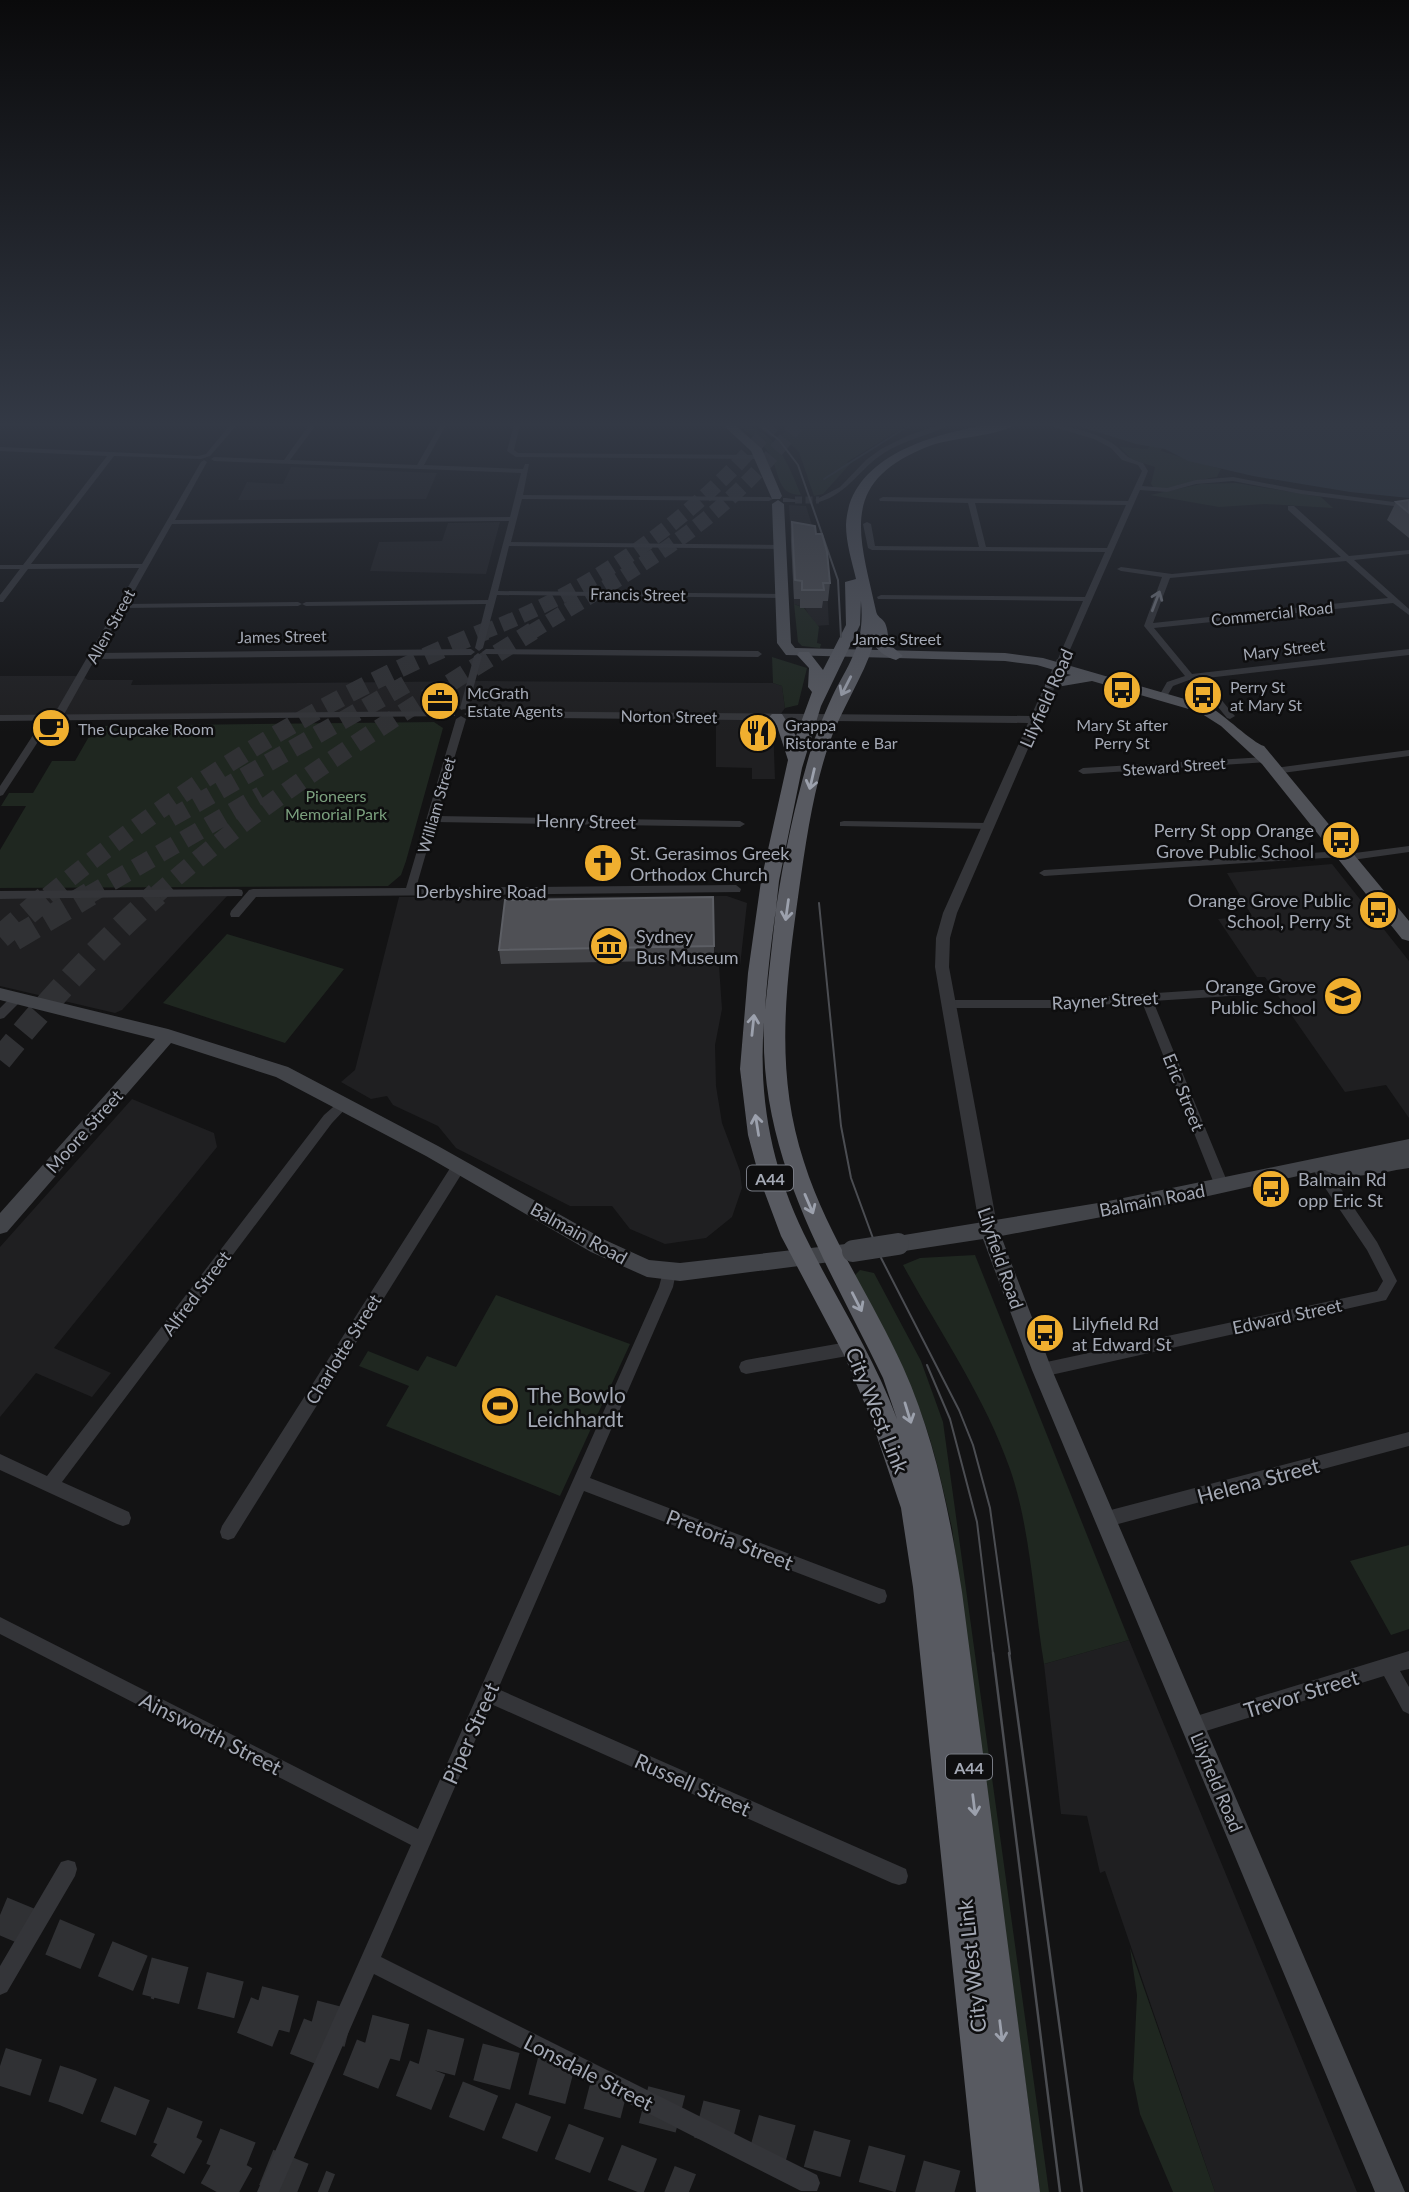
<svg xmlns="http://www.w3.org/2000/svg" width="1409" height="2192" font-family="Lato,sans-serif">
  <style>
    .built { fill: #1f1f21 }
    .green { fill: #1f2720 }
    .water { fill: #293138 }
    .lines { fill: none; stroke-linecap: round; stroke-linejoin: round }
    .stream { stroke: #293138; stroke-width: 2 }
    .minor-tunnel { stroke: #303134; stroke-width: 7; stroke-dasharray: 7 3.5; stroke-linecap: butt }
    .motorway-tunnel-far3 { stroke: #303134; stroke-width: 15; stroke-dasharray: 15 7; stroke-linecap: butt }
    .motorway-tunnel-far2 { stroke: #303134; stroke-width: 18; stroke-dasharray: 18 10; stroke-linecap: butt }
    .motorway-tunnel-far1 { stroke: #303134; stroke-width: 24; stroke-dasharray: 24 12; stroke-linecap: butt }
    .motorway-tunnel { stroke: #303134; stroke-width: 38; stroke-dasharray: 38 19; stroke-linecap: butt }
    .minor { fill: #343539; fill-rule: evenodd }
    .tertiary { fill: #343539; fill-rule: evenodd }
    .secondary { fill: #424449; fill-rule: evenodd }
    .primary { fill: #505258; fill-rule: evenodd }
    .trunk { fill: #585a61; fill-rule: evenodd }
    .tram-far1 { stroke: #4b4d52; stroke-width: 2 }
    .tram { stroke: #4b4d52; stroke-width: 2.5 }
    .secondary-bridge { stroke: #424449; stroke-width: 22 }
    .wall { fill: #444549 }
    .building { fill: #4f5055; stroke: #5c5e64; stroke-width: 2 }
    .oneway { stroke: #72757d }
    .oneway2 { stroke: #9ca1ad }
    .labels { text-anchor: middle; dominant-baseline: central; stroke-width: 5; stroke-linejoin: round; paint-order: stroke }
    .far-street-label { font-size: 16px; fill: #a4a9b5; stroke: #0e0e0f }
    .far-poi-label { font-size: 16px; fill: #a4a9b5; stroke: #0e0e0f; text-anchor: start }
    .far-park-label { font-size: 16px; fill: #7ba07e; stroke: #0e0e0f }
    .shield { fill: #0e0e0f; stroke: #777a83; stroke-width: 2 }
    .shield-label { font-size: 16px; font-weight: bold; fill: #a4a9b5 }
    .street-label { font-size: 18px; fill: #a4a9b5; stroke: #0e0e0f }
    .poi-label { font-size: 18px; fill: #a4a9b5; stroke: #0e0e0f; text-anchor: start }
    .near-poi-label { font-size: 21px; fill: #a4a9b5; stroke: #0e0e0f; text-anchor: start }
    .near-street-label { font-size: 21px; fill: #a4a9b5; stroke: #0e0e0f }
  </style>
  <rect width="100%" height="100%" fill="#131314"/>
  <!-- built -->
  <path class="built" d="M291 467 437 473 426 499 238 500 247 482 283 484Z
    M789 505 806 506 826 570 829 625 815 626 805 608 794 604Z
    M500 522 486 574 370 571 379 542 442 541 448 523Z
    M0 676H82L88 680H133L131 685 484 681 773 683 782 686 785 708 773 725 775 779H752V768L716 767V717L469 712 461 708 451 712 0 718Z
    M1332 864 1409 961V1118L1386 1085 1345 1092 1265 977H1257L1218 919 1252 916 1227 873Z
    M227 896 122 1010 115 1013 0 986V899Z
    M727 896 747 903 740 966H719L722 1009 715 1045 716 1086 722 1123 740 1171 742 1188 732 1217 706 1238 665 1244 630 1229 612 1206H570L456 1148 438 1126 393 1105 387 1096 371 1099 341 1082 355 1070 399 897Z
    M132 1099 214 1133 217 1147 54 1348 111 1373 92 1397 36 1373 0 1417V1247Z
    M1129 1640 1192 1792 1357 2192H1215L1105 1871 1100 1873 1087 1816 1061 1814 1044 1664Z"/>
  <!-- green -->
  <path class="green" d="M737 425C774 425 789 466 801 495 776 495 780 472 770 455 763 443 749 433 737 425Z
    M793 425H907L847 462 850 464 823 494 814 496 799 452 781 435Z
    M1157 425H1168L1161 451 1221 469 1217 477C1196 479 1174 491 1154 488L1151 484 1155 467 1131 459 1120 447 1148 449Z
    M1236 483 1321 497 1333 508 1265 504 1219 507 1150 495 1201 484Z
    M794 604 804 608 819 627 817 643 821 644 820 648 802 646 798 642Z
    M772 657 807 668 798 705 785 708 782 686 773 683Z
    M434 722 443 728 406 861 401 875 388 886 0 888V850L26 806H1L9 793H33L52 761H75L95 726Z
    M227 934 344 969 285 1043 163 1003Z
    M975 1255 1129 1640 1044 1664C1034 1603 1030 1526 1010 1469 985 1397 939 1331 903 1265L920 1258Z
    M860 1270 874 1273 921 1361 943 1422 1049 2192H1040L952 1528C943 1489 935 1450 921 1413 903 1365 878 1321 854 1276Z
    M496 1295 630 1344 560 1496 386 1426 409 1386 359 1366 368 1351 418 1371 427 1356 456 1367Z
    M1409 1545V1629L1391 1635 1350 1561Z
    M1130 1948 1215 2192H1173L1140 2114 1133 2079 1137 1995Z"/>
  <!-- water -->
  <path class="water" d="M1075 425H1409V498L1350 492 1253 476 1188 461 1165 449 1136 444Z"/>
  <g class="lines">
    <!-- stream -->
    <path class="stream" d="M824 479 910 425"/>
    <!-- minor-tunnel -->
    <path class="minor-tunnel" d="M795 500H819"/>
    <!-- motorway-tunnel-far3 -->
    <path class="motorway-tunnel-far3" d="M481 633C592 590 697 518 772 425
      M530 633C633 569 722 526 796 425"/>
    <!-- motorway-tunnel-far2 -->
    <path class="motorway-tunnel-far2" d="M171 818 410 682
      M48 896C181 786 325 695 486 631
      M87 896 261 795
      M155 896C269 794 403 712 533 631"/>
    <!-- motorway-tunnel-far1 -->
    <path class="motorway-tunnel-far1" d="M0 937 50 894
      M14 939 90 894
      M0 1060C48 1000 99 946 157 894"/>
    <!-- motorway-tunnel -->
    <path class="motorway-tunnel" d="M0 1915 161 1982
      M147 1976 749 2132 966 2192
      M244 2015 689 2192
      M0 2066 68 2088 328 2192
      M160 2139 256 2192"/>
    <!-- minor -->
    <path class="minor" d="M230 425H237L210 456 201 459 114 456 31 564H142L201 462 204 460 207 462 175 520 510 517 521 473 214 461 211 459 214 457 284 460 309 425H316L290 460 417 465 440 425H446L424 465 523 469 525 464H529L523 495 769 497 773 499 769 501 522 499 511 542 780 545 784 547 780 549 509 546 498 591 782 594 786 596 782 598 497 595 483 648 479 651 475 648 486 604 306 606 302 604 298 606 124 608 98 653 471 649 475 652 471 655 95 659 62 718 57 721 54 720 52 718 139 568 28 569 3 602H0V595L20 569H0V565H23L107 456 0 451V447L198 456 206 454ZM509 521 488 600 306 602 302 604 298 602 127 604 172 524Z
      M514 425H520L514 450 518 453 760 455 763 457 760 459 516 457 507 451Z
      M938 425H949C928 436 904 440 884 453 860 468 848 494 819 502L815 500 840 487 866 460 881 449 907 436Z
      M1047 425C1068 425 1099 433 1116 446 1129 457 1125 457 1143 463L1148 471 1142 486 1167 488 1196 480 1233 477 1301 490 1409 504V508L1301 494 1233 481 1196 484 1167 492 1140 490 1065 661 1061 664 1057 661 1083 601 878 599 877 597 881 595 1085 597 1105 552 872 550 868 548 863 524 867 522 871 524 875 546 979 547 968 503 880 501 879 499 883 497 1128 501 1142 471 1138 465 1122 460 1111 448 1094 439ZM975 503 1126 505 1107 548 986 547Z
      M786 498 799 500 795 502H783V498Z
      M1288 506H1294L1349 556 1409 550V554L1354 560 1409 609V615L1393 603 1154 628 1192 674 1409 649V655L1198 679 1215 692 1233 714 1235 716 1230 719 1227 718 1209 696 1189 680 1173 686 1166 698H1160L1159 696 1167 682 1185 676 1144 626 1162 577 1121 571 1117 569 1121 567 1172 574 1341 557 1288 510ZM1346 561 1388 598 1153 623 1170 578Z
      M486 649 758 651 762 654 758 657 483 654 482 652Z
      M478 653 482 656 468 708 461 710 460 708 474 656Z
      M461 716 466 719 437 816 740 821 745 824 740 827 435 822 416 888 736 885 741 889 740 892 256 897 239 917H231L230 914 231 911 249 890 253 889 406 888 456 719Z
      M40 728 45 731 3 795 0 796V786L37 729Z
      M1409 750V756L1275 774 1270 771 1275 768Z
      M1265 757 1268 758V762L1083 774 1078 771 1083 768Z
      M844 821 989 823 994 826 989 829 840 826V822Z
      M1409 846V852L1345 861 1340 857 1044 876 1039 873 1044 870 1342 851 1347 854Z
      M238 889 242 890 243 893 242 896 0 899V891Z
      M1261 986 1267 990 1261 994 1153 1001 1229 1186 1227 1190 1222 1191 1217 1190 1215 1186 1142 1002 1052 1008H949L943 1004 949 1000H1052Z
      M17 994 21 995 23 998 21 1001 4 1018 0 1019V1008L13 995Z
      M344 1099 348 1101 350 1104 332 1123 62 1482 129 1512 131 1518 129 1524 123 1526 117 1524 0 1470V1454L47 1476 324 1115 340 1101Z
      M459 1161 464 1162 465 1166 464 1170 234 1538 228 1540 222 1538 220 1532 222 1526 454 1162Z
      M1318 1161 1323 1162 1377 1242 1395 1277 1397 1281 1386 1300 1042 1377 1037 1375 1035 1370 1037 1365 1042 1363 1377 1291 1383 1281 1367 1250 1313 1170 1312 1166 1313 1162Z
      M669 1266 674 1268 676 1272 673 1287 590 1478 879 1588 885 1590 887 1596 885 1602 879 1604 584 1491 498 1689 906 1869 908 1876 906 1883 899 1885 892 1883 491 1704 381 1957 817 2175 820 2183 817 2191H801L374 1974 279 2192H257L411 1845 0 1634V1617L418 1829 659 1287 664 1268Z
      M853 1341 858 1343 860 1348 858 1353 853 1355 746 1374 741 1372 739 1367 741 1362 746 1360Z
      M1409 1432V1446L1107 1527 1101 1525 1099 1519 1101 1513 1107 1511Z
      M1409 1651V1669L1400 1671 1409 1687V1714L1403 1711 1384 1676 1193 1735 1187 1732 1184 1726 1187 1720 1193 1717Z
      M68 1860 75 1862 77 1869 75 1876 7 1992 0 1995V1966L61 1862Z"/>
    <!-- tertiary -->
    <path class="tertiary" d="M1057 659 1066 661 957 913 950 938 949 967 998 1230 995 1235 989 1237 983 1235 980 1230 935 967 936 938 943 913 1028 723 470 717 464 714 470 711 1031 716Z
      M451 711 455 712V716L0 721V715Z"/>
    <!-- secondary -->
    <path class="secondary" d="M0 988 168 1029 288 1067 438 1146 605 1240 649 1260 680 1263 846 1244 853 1246 856 1252 853 1258 846 1260 680 1281 647 1277 591 1252 426 1156 276 1077 171 1043 7 1232 0 1234V1213L155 1039 0 1000Z
      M1409 1139V1168C1386 1171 1345 1183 1325 1170L1186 1201 1001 1236 1052 1370 1405 2192H1375L1032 1370 983 1239 898 1252 891 1250 888 1244 891 1238 898 1236 1104 1202Z"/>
    <!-- primary -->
    <path class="primary" d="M723 425H735L762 449 782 496 780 499H772L751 451Z
      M778 500 784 504 791 643 795 648 1005 653 1043 658 1209 706C1223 714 1253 743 1264 746L1409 921V941L1402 939 1262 764 1221 726 1199 712 1092 681 1045 689V683L1071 675 1037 665 1005 661 786 655 777 643 772 504Z"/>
    <!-- trunk -->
    <path class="trunk" d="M985 425H1014C1001 435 953 438 932 445 837 481 859 533 876 611 877 617 882 618 885 623 888 629 888 638 889 644L903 656 896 660C888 658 876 651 874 643 863 678 841 709 829 744 813 791 806 841 799 890 786 983 774 1071 804 1162 827 1235 872 1298 903 1367 935 1438 950 1516 962 1592L1040 2192H976L913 1587 901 1508 870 1416 844 1355 781 1236 760 1180 748 1135 740 1069 748 973 761 881 788 760 777 726 769 717 772 714H782L796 736 812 692 808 687 809 668 797 655 799 652H809L823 670 846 625 845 582 856 579C852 562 846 543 846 525 849 457 931 435 985 425ZM861 600V602C865 644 850 661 832 697 822 719 812 743 806 767 784 844 771 929 765 1009L779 881 802 768 821 706 860 625ZM764 1022C759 1158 826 1260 883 1378L897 1419C873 1354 834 1296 804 1234 771 1166 758 1096 764 1022Z"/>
    <!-- tram-far1 -->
    <path class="tram-far1" d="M760 425 779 440 798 465 838 580 841 637
      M819 903 841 1126 851 1178 878 1252 959 1410 973 1445 990 1508 1010 1654
      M927 1365 950 1419 977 1522 993 1654"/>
    <!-- tram -->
    <path class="tram" d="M993 1653 1060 2192
      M1009 1653 1082 2192"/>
    <!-- secondary-bridge -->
    <path class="secondary-bridge" d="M853 1251 898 1244"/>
  </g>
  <!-- wall -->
  <path class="wall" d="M1409 500V538L1387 520 1396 502Z
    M792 522 830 583 828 601H823L822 608H800V599H794L791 540Z
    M714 946V960L501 964 499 950Z"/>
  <!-- building -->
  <path class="building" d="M1409 500V513L1396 502Z
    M792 522 815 526 816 534H822L827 552 830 583H823L824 590H802V581L795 580Z
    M713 897 714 946 499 950 505 900Z"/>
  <!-- one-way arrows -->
  <defs><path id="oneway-shaft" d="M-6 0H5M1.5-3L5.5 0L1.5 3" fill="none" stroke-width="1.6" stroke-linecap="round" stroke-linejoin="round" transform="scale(1.75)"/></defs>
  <use class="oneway" href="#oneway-shaft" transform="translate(1156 601) rotate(-69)"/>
  <g class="oneway2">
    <use href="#oneway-shaft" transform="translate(846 686) rotate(117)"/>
    <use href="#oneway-shaft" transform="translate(812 779) rotate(103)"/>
    <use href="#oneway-shaft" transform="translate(787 910) rotate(98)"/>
    <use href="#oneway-shaft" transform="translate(753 1025) rotate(-84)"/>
    <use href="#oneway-shaft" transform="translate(757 1125) rotate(-99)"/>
    <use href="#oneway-shaft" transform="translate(809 1204) rotate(67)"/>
    <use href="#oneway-shaft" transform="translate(857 1302) rotate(63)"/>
    <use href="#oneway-shaft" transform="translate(908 1413) rotate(73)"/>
    <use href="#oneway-shaft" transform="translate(974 1805) rotate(83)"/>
    <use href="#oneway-shaft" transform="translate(1001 2031) rotate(83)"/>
  </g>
  <!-- sky -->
  <linearGradient id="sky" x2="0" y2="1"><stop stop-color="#0a0a0b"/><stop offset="0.58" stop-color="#333945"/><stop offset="1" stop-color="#333945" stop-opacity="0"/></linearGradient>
  <rect width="1409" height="732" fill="url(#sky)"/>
  <!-- icons -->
  <defs>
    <symbol id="bus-disc" viewBox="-11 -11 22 22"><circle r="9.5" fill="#f0af2f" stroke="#0e0e0f"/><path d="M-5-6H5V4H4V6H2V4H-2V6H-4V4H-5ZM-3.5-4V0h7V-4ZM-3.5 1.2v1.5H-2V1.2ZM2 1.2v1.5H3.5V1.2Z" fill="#111"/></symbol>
    <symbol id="office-disc" viewBox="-11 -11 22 22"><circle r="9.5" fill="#f0af2f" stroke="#0e0e0f"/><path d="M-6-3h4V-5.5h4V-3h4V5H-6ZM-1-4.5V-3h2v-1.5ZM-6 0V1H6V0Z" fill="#111"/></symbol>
    <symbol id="cafe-disc" viewBox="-11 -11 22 22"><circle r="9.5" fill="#f0af2f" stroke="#0e0e0f"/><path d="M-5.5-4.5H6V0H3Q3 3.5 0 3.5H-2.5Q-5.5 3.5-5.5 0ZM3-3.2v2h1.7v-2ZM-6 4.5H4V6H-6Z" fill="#111"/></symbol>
    <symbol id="restaurant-disc" viewBox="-11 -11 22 22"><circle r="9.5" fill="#f0af2f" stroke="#0e0e0f"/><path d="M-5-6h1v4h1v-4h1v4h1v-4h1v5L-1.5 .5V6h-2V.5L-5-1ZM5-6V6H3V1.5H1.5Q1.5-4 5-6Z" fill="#111"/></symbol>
    <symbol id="church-disc" viewBox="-11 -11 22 22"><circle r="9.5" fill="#f0af2f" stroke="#0e0e0f"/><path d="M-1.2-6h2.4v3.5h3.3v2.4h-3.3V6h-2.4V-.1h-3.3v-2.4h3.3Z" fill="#111"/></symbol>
    <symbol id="museum-disc" viewBox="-11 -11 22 22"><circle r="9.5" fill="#f0af2f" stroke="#0e0e0f"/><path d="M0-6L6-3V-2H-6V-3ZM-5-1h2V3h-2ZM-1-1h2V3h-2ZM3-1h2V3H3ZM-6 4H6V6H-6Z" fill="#111"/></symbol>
    <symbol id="school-disc" viewBox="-11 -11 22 22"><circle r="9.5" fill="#f0af2f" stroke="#0e0e0f"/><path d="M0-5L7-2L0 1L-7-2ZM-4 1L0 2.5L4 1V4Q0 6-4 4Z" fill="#111"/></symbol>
    <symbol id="stadium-disc" viewBox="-11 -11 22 22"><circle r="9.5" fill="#f0af2f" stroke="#0e0e0f"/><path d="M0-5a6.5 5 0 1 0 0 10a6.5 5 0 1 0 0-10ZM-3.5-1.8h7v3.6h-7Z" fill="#111"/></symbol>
  </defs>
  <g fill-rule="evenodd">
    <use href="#bus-disc" x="1100" y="668" width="44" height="44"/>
    <use href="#bus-disc" x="1181" y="673" width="44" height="44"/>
    <use href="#office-disc" x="418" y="679" width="44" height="44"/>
    <use href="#cafe-disc" x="29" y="706" width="44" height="44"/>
    <use href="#restaurant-disc" x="736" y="711" width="44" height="44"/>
    <use href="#bus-disc" x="1319" y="818" width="44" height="44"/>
    <use href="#church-disc" x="581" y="841" width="44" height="44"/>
    <use href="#bus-disc" x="1356" y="888" width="44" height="44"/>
    <use href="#museum-disc" x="587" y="924" width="44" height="44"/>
    <use href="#school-disc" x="1321" y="974" width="44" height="44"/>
    <use href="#bus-disc" x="1249" y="1167" width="44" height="44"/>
    <use href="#bus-disc" x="1023" y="1311" width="44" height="44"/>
    <use href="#stadium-disc" x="478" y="1384" width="44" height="44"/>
  </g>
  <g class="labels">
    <!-- far-street labels -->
    <g class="far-street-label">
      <text transform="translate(638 594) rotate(1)">Francis Street</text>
      <text transform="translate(1272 613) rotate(-6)">Commercial Road</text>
      <text transform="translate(110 626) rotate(-61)">Allen Street</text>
      <text transform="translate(282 636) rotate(-1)">James Street</text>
      <text x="897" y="638">James Street</text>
      <text transform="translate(1284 649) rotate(-7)">Mary Street</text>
      <text transform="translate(669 716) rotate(1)">Norton Street</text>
      <text transform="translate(1174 766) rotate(-4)">Steward Street</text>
      <text transform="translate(436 805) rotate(-74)">William Street</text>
    </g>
    <!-- far-poi labels -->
    <g class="far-poi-label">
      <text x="1230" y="686">Perry St<tspan x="1230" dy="18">at Mary St</tspan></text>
      <text x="467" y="692">McGrath<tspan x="467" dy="18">Estate Agents</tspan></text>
      <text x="785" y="724">Grappa<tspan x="785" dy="18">Ristorante e Bar</tspan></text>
      <text x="1122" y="724" text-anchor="middle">Mary St after<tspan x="1122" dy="18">Perry St</tspan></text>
      <text x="78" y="728">The Cupcake Room</text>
    </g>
    <!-- far-park labels -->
    <g class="far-park-label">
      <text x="336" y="795">Pioneers<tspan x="336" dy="18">Memorial Park</tspan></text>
    </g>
    <!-- shield labels -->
    <g class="shield">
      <rect x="747" y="1165.5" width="46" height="25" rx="5"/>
      <rect x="946" y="1754.5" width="46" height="25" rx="5"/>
    </g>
    <g class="shield-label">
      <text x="770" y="1178">A44</text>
      <text x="969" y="1767">A44</text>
    </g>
    <!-- street labels -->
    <g class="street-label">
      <text transform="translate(1046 698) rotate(-66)">Lilyfield Road</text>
      <text transform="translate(586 821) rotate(1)">Henry Street</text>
      <text x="481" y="891">Derbyshire Road</text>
      <text transform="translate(1105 1000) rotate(-3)">Rayner Street</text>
      <text transform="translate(1184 1092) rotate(68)">Eric Street</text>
      <text transform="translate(84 1131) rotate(-48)">Moore Street</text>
      <text transform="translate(1152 1200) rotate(-11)">Balmain Road</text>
      <text transform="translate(579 1233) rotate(29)">Balmain Road</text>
      <text transform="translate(1001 1258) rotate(71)">Lilyfield Road</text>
      <text transform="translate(196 1293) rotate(-53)">Alfred Street</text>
      <text transform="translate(1287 1316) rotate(-12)">Edward Street</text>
      <text transform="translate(343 1349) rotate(-58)">Charlotte Street</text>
      <text transform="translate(1217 1782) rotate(67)">Lilyfield Road</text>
    </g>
    <!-- poi labels -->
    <g class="poi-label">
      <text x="1314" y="830" text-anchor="end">Perry St opp Orange<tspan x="1314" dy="21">Grove Public School</tspan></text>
      <text x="630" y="853">St. Gerasimos Greek<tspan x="630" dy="21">Orthodox Church</tspan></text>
      <text x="1351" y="900" text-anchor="end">Orange Grove Public<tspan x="1351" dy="21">School, Perry St</tspan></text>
      <text x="636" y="936">Sydney<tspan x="636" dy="21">Bus Museum</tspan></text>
      <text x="1316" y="986" text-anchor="end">Orange Grove<tspan x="1316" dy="21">Public School</tspan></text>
      <text x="1298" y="1179">Balmain Rd<tspan x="1298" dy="21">opp Eric St</tspan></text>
      <text x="1072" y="1323">Lilyfield Rd<tspan x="1072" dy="21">at Edward St</tspan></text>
    </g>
    <!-- near-poi labels -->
    <g class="near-poi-label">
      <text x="527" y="1394">The Bowlo<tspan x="527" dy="24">Leichhardt</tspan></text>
    </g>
    <!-- near-street labels -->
    <g class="near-street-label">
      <text transform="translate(878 1410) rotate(68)">City West Link</text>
      <text transform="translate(1258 1480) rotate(-15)">Helena Street</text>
      <text transform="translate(730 1539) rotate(21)">Pretoria Street</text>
      <text transform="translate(1301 1693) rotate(-17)">Trevor Street</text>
      <text transform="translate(211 1733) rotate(27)">Ainsworth Street</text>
      <text transform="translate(470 1733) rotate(-66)">Piper Street</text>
      <text transform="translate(693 1784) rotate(24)">Russell Street</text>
      <text transform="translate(971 1966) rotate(-96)">City West Link</text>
      <text transform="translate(589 2072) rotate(27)">Lonsdale Street</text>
    </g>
  </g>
</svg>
